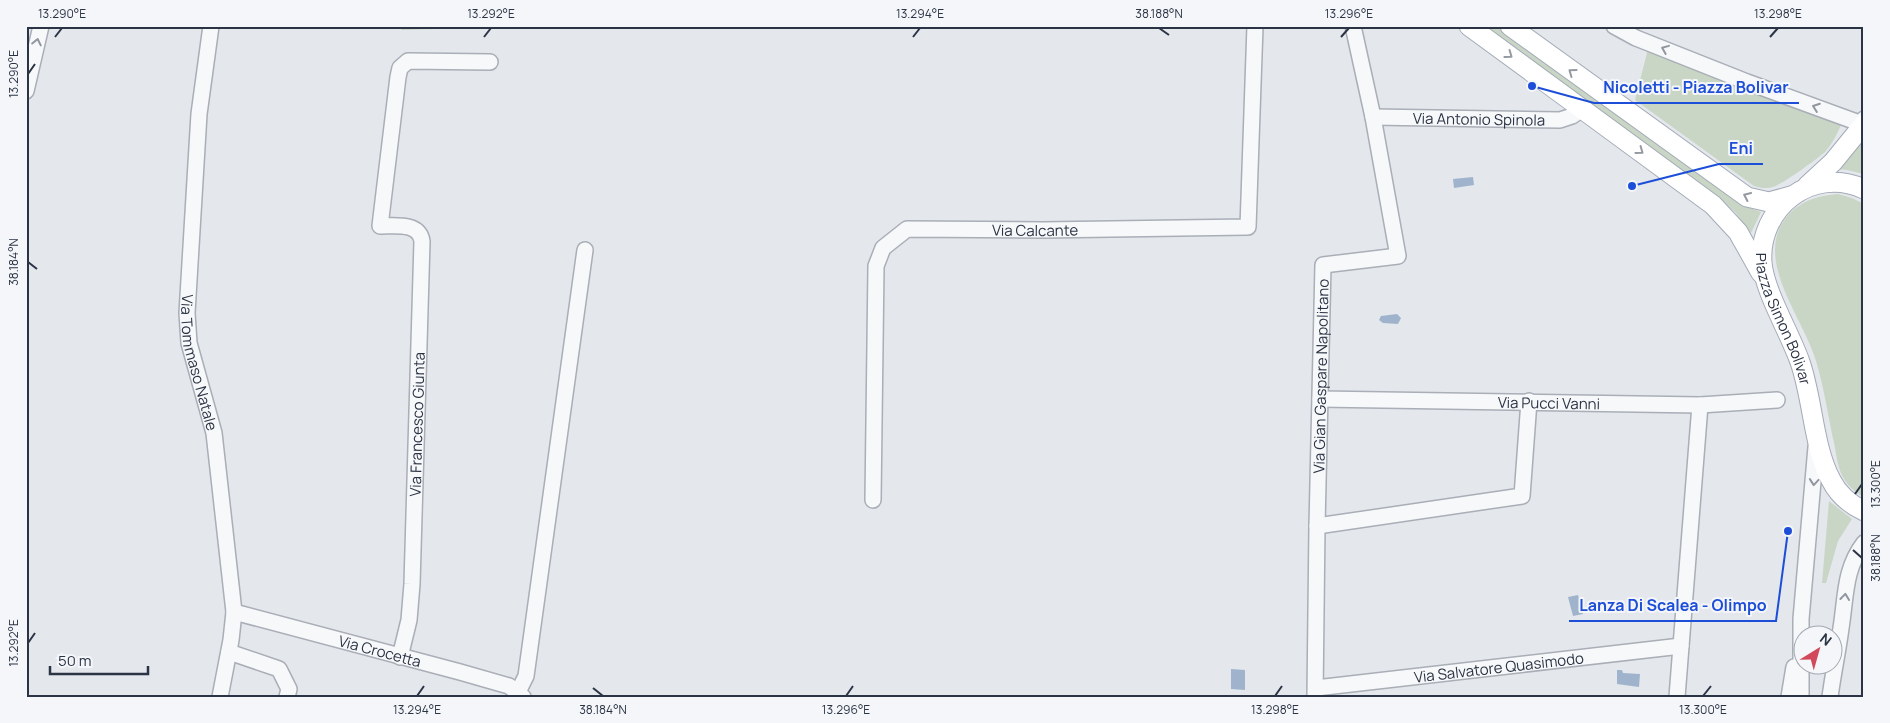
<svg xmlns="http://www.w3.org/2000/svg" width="1890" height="723" font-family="Manrope,sans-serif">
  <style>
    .green { fill: #c9d6c5 }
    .water { fill: #9fb4cc }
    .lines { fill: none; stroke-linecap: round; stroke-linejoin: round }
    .minor-casing { stroke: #a9aeb7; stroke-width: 18 }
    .major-casing { stroke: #a3abb8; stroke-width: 21 }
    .minor { stroke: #f7f8fa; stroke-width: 15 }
    .major { stroke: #fff; stroke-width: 19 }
    .oneway { stroke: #9196a0 }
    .oneway2 { stroke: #959aa2 }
    .ticks { fill: none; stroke: #2b3445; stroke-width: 2 }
    .labels { text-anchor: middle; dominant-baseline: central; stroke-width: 4; stroke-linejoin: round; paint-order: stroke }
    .street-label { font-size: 15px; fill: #2b3445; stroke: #f4f6f9 }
    .leader { fill: none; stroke: #1d4ed8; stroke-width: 2 }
    .callout-dot { fill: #1d4ed8; stroke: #f4f6f9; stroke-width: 2 }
    .callout-label { font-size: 16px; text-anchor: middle; font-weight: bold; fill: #1d4ed8; stroke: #f4f6f9; stroke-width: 4; stroke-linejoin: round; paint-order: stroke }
    .neatline { fill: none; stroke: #2b3445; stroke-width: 2 }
    .ticks-label { font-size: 12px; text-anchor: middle; fill: #2b3445 }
  </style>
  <rect width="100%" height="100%" fill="#e4e7ec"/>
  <!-- green -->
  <path class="green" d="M398 26H536L402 30Z
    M1483 26H1496L1744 206 1761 212 1751 233 1735 212 1720 198Z
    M1648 49 1841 125C1837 134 1832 144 1825 152 1817 159 1783 184 1773 187 1767 189 1760 188 1754 186L1635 100Z
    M1864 134V174L1847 170 1837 169Z
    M1838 194 1852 198 1864 204V497C1854 492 1845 483 1841 473 1837 463 1836 452 1834 443 1828 416 1824 387 1816 361 1804 319 1754 261 1785 219 1799 201 1816 196 1838 194Z
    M1829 501 1852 519 1838 541 1826 583H1822Z"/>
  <!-- water -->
  <path class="water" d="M1473 177 1474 185 1454 188 1453 179Z
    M1397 314 1401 318 1398 324 1383 323 1379 320 1381 316Z
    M1578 595 1583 614 1573 616 1568 597Z
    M1231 669 1245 670V690L1231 689Z
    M1617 670H1622L1623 673 1640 674 1639 687 1617 684Z"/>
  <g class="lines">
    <defs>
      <g id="minor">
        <path id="s1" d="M211 26 199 114 187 313 189 343 214 433 234 612 231 640 220 697"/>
        <path d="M1614 26 1636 38 1747 82 1862 124 1864 119"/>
        <path d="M26 91 41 26"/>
        <path id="s2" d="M1373 117 1560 120 1572 116 1582 109"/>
        <path id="s3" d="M1320 399 1700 405 1777 400"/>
        <path id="s4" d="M873 500 876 266 883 248 907 229 1043 230 1248 227 1255 26"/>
        <path d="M1317 526 1522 496 1529 401"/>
        <path id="s5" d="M234 612 460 672 509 686 523 697"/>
        <path d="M229 652 279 669 289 689 287 697"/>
        <path id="s6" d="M400 657 409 620 412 584 422 241C419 222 395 226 380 226L398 77 400 68 408 61 490 62"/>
        <path id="s7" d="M1316 688 1681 646"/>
        <path d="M518 692 526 676 585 250"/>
        <path id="s8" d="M1315 697 1317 526 1323 265 1398 256 1373 117 1353 26"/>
        <path d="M1677 697 1700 405"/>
        <path d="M1789 697 1794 667"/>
        <path d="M1801 697V619L1816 447"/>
        <path d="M1830 697C1833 674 1838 651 1841 628 1846 597 1844 569 1864 543"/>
      </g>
      <g id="major">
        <path d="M1469 26 1713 205 1738 232 1761 273"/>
        <path d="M1510 26 1747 197 1769 202 1791 196"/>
        <path d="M1807 186 1833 162 1864 124"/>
        <path id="s9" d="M1864 189C1812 165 1758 208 1762 263 1765 293 1790 333 1800 362 1813 399 1813 446 1831 480 1838 494 1849 504 1864 511"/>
      </g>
    </defs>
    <!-- minor casing -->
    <use href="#minor" class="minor-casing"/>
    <!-- major casing -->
    <use href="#major" class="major-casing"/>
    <!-- minor -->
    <use href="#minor" class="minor"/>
    <!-- major -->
    <use href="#major" class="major"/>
  </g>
  <!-- one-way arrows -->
  <defs><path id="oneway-chevron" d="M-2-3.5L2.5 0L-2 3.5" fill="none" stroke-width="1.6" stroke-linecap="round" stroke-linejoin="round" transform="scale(1.25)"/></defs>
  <g class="oneway">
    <use href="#oneway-chevron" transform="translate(37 42) rotate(-78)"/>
    <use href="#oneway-chevron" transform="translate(1665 49) rotate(-158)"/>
    <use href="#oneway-chevron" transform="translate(1816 107) rotate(-160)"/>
    <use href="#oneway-chevron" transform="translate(1814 482) rotate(95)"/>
    <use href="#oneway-chevron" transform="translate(1845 597) rotate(-84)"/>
  </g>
  <g class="oneway2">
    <use href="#oneway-chevron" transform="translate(1509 55) rotate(36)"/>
    <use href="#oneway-chevron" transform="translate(1572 72) rotate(-144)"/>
    <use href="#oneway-chevron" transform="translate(1640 151) rotate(36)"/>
    <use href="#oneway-chevron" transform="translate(1747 196) rotate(-155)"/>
  </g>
  <!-- ticks -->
  <path class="ticks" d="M1159 28 1169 35M55 37 62 28M484 37 491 28M913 37 920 28M1341 37 1349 28M1770 37 1778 28M28 74 35 64M28 262 37 269M1855 494 1862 484M1853 550 1862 558M28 643 35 633M593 688 603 696M417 696 424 686M846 696 853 686M1275 696 1282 686M1703 696 1711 686"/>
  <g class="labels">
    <!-- street labels -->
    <g class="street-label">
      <text stroke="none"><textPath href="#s2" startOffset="106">Via Antonio Spinola</textPath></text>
      <text stroke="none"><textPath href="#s4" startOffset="412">Via Calcante</textPath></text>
      <text stroke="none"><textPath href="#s9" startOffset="212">Piazza Simon Bolivar</textPath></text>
      <text stroke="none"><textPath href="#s1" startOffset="339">Via Tommaso Natale</textPath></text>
      <text stroke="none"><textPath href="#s8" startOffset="321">Via Gian Gaspare Napolitano</textPath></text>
      <text stroke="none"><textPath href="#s3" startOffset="229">Via Pucci Vanni</textPath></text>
      <text stroke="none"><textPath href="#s6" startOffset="234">Via Francesco Giunta</textPath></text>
      <text stroke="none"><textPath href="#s5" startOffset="151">Via Crocetta</textPath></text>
      <text stroke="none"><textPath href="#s7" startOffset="184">Via Salvatore Quasimodo</textPath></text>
    </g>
  </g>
  <!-- callouts -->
  <path class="leader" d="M1532 86L1594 103H1799M1632 186L1719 164H1763M1788 531L1776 621H1569"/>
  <g class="callout-dot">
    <circle cx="1532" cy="86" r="5"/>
    <circle cx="1632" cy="186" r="5"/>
    <circle cx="1788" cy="531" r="5"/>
  </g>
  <g class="callout-label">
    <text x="1696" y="93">Nicoletti - Piazza Bolivar</text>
    <text x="1741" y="154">Eni</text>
    <text x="1673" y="611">Lanza Di Scalea - Olimpo</text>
  </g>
  <!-- border -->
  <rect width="1890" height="723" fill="none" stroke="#f4f6f9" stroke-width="55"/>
  <!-- north arrow -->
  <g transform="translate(1818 650) rotate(37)"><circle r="24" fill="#f4f6f9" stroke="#a4a8b1"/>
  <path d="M0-4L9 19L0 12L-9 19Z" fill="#d1495b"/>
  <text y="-8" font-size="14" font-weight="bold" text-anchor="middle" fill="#2b3445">N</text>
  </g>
  <!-- scale -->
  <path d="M50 666v8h98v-8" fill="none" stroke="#2b3445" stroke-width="2.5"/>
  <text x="58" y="666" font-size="15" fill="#2b3445" stroke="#f4f6f9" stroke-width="4" paint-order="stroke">50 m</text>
  <rect x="28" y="28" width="1834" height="668" class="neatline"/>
  <g class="ticks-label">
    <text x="62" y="18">13.290°E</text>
    <text x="491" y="18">13.292°E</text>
    <text x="920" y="18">13.294°E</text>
    <text x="1159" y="18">38.188°N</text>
    <text x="1349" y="18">13.296°E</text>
    <text x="1778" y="18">13.298°E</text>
    <text transform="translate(14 74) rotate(-90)" y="4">13.290°E</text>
    <text transform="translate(14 262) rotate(-90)" y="4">38.184°N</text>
    <text transform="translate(1876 484) rotate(-90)" y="4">13.300°E</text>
    <text transform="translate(1876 558) rotate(-90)" y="4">38.188°N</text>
    <text transform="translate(14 643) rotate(-90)" y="4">13.292°E</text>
    <text x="417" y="714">13.294°E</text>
    <text x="603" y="714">38.184°N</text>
    <text x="846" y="714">13.296°E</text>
    <text x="1275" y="714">13.298°E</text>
    <text x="1703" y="714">13.300°E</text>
  </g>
</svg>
